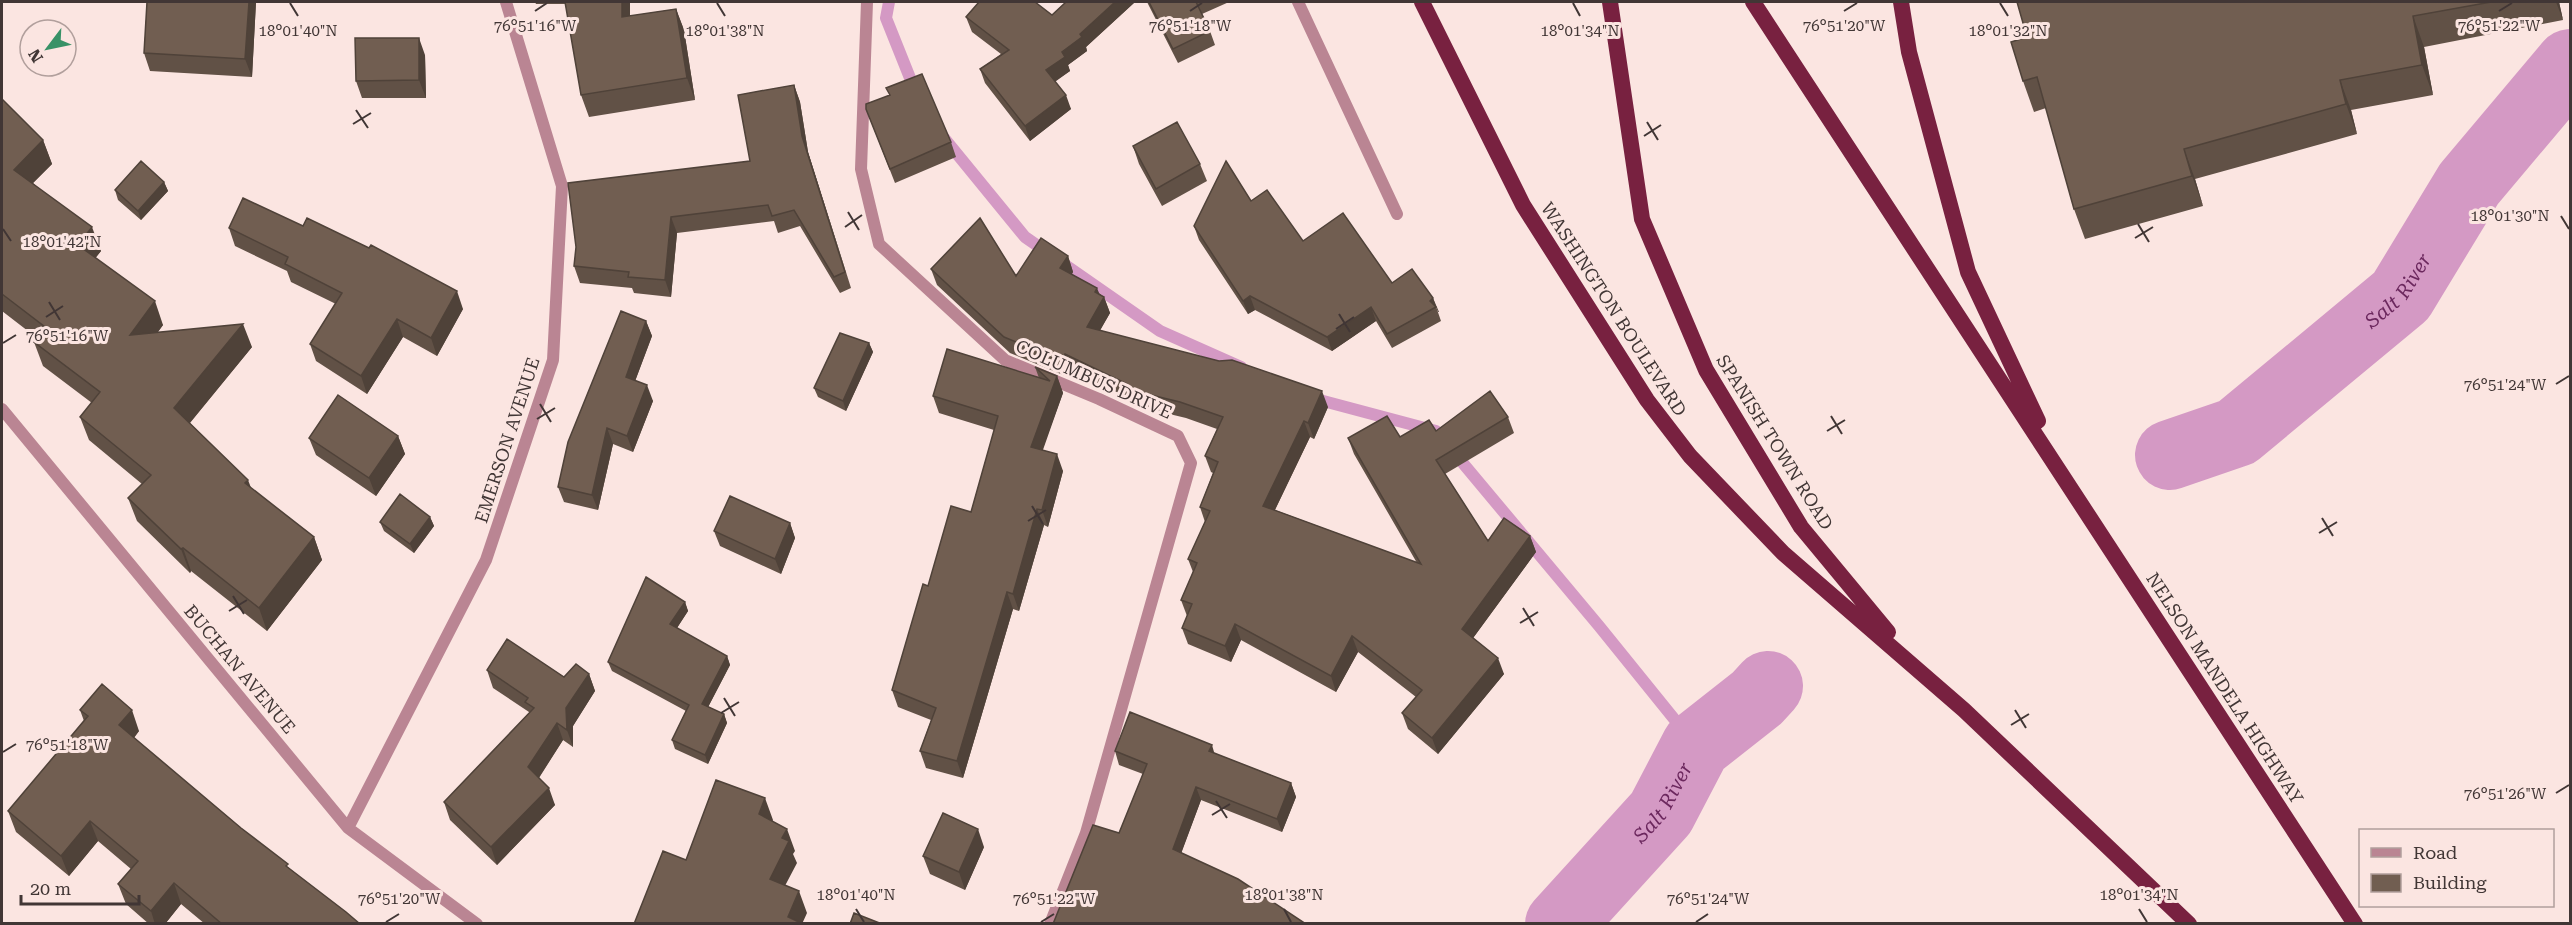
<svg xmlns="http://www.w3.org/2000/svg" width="2572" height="925" font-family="'Roboto Serif',serif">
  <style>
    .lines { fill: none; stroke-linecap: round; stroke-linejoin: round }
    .stream { stroke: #d499c4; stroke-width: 12 }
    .river { stroke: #d499c4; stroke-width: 70 }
    .minor { stroke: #ba8593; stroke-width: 12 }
    .trunk { stroke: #782140; stroke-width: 16 }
    .wall { fill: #615146 }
    .shaded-wall { fill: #4f4239 }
    .building { fill: #715e51; stroke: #4f4239; stroke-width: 1.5 }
    .ticks { fill: none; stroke: #413635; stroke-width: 2 }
    .labels { text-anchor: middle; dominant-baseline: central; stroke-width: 6; stroke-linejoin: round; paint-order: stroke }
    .street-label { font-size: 18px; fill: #413635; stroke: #fbe5e1 }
    .water-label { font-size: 20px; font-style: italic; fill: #6c285e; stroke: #fbe5e1 }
    .ticks-label { font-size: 15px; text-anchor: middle; fill: #413635; stroke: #fbe5e1; stroke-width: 6; stroke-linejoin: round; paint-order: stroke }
  </style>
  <rect width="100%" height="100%" fill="#fbe5e1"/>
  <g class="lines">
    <!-- stream -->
    <path class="stream" d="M889 2 886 18 916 93
      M944 138 1025 237 1160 331 1241 367
      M1312 398 1436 431 1599 626 1696 746"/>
    <!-- river -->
    <g class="river">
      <path id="s1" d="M2170 455 2237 432 2401 296 2469 184 2570 64"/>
      <path id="s2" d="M1560 924 1661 813 1696 746 1757 698 1768 686"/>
    </g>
    <!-- minor -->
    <path class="minor" d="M867 2 861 169 879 244 1005 360 1099 399 1178 436 1191 463 1086 833 1050 924
      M1298 2 1397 214
      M2 409 348 828 477 924
      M348 828 486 560 553 360 562 186 506 2"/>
    <!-- trunk -->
    <path class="trunk" d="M1422 2 1523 205 1647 400 1690 456 1783 553 1964 710 2189 924
      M1610 2 1642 219 1706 370 1801 527 1888 632
      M1753 2 2355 924
      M1901 2 1909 52 1968 272 2038 421"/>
  </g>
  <!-- wall -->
  <path class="wall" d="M147 2H256L252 77 150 71 144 53Z
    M535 2H630V16L676 9 684 30 695 100 589 117 581 95 566 4H536Z
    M1066 2H1135L1086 47 1087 51 1068 65 1070 71 1055 81 1071 109 1030 141 985 83 980 69 1001 54 972 32 966 17 1052 15Z
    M1147 2H1229L1202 14 1210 31 1215 45 1178 63Z
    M2017 2H2559L2563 20 2424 47 2433 95 2351 110 2357 134 2195 179 2203 206 2085 239 2074 209 2046 108 2034 112 2023 81 2027 37Z
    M425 55 426 98H362L356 81Z
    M794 85 800 102 808 152 851 288 840 293 800 226 778 233 774 221 677 233 671 297 634 293 632 288 580 283 574 266 750 161Z
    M2 99 43 140 52 164 33 183 101 251 95 258 163 325 158 332 252 347 190 423 251 488 314 537 322 560 267 631 191 571 190 573 137 521 128 498 142 484 89 440 80 417 92 403 43 366 34 342 37 338 2 311Z
    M866 109 951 142 956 157 895 183Z
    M1133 146 1200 164 1207 181 1162 206 1139 164Z
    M164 182 168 191 141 220 118 200 115 190Z
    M1251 201 1303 241 1392 283 1433 298 1441 321 1392 348 1376 321 1332 351 1255 310 1248 314 1199 240 1194 226Z
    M229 228 463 309 437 356 403 337 367 394 316 361 310 344 336 304 291 282 287 271 235 246Z
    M1068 256 1073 272 1072 274 1104 297 1110 313 1100 330 1328 407 1314 439 1310 437 1275 510 1417 563 1354 454 1348 438 1400 437 1508 417 1514 433 1445 474 1488 541 1530 536 1536 552 1473 638 1504 674 1438 754 1408 729 1402 713 1416 697 1358 652 1336 692 1241 640 1231 662 1188 644 1182 628 1187 616 1181 600 1193 572 1188 559 1205 522 1200 507 1213 473 1211 472 1205 456 1217 429 1186 418 1132 405 1129 398 1071 370 1068 377 1010 353 937 285 931 269 1016 276Z
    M646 321 652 336 635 381 653 401 633 452 613 444 598 510 564 502 558 487Z
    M869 343 873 352 846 411 818 397 814 388Z
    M1035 367 1057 376 1063 393 1042 450 1063 471 1048 527 1044 525 1019 611 1013 609 963 778 926 768 920 751 931 720 898 707 892 690 928 586 971 512 994 430 939 413 933 396 1039 378Z
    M398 436 405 454 376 496 316 455 309 438Z
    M430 517 434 526 414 553 384 531 380 522Z
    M790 523 795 538 781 574 720 546 714 531Z
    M685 602 688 611 677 628 727 656 730 665 708 707 724 714 727 723 708 764 675 749 672 740 686 711 612 671 608 662Z
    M487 670 564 677 589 674 595 691 573 726V747L563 740 539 778 555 805 497 865 450 820 444 802 529 713V712L493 688Z
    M80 710 139 731 134 738 290 869 360 924H205L181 904 165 924H149L126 904 118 884 131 869 98 841 69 876 16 832 8 811 84 721Z
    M1115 751 1214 753 1291 783 1296 797 1282 832 1201 800 1181 853 1119 833 1143 774 1119 765Z
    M984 847 965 890 930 874 923 856Z"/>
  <!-- shaded-wall -->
  <path class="shaded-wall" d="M249 2H256L252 77 245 59Z
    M622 2H630V39L622 17Z
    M1115 2H1135L1086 47 1087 51 1068 65 1070 71 1052 84 1046 70 1080 34Z
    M2556 2H2559L2563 20Z
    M676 9 684 30 695 100 687 78Z
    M2413 16 2424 47 2433 95 2422 65Z
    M419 38 425 55 426 98 419 80Z
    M2340 80 2351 110 2357 134 2346 104Z
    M794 85 800 102 808 152 851 288 802 136Z
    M1066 95 1071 109 1030 141 1025 126Z
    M43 140 52 164 23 193 14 170Z
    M2184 149 2195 179 2203 206 2192 176Z
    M164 182 168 191 141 220 138 211Z
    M671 217 677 233 671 297 665 280Z
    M92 227 101 251 87 269 78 245Z
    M1068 256 1073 272 1065 284 1060 268Z
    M1097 288 1102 300 1104 297 1110 313 1093 343 1087 327 1095 292Z
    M457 291 463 309 437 356 431 338Z
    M1250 296 1255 310 1248 314 1243 301Z
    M1433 298 1439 312H1438L1436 307 1430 301Z
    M155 301 163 325 138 358 130 335Z
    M1371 307 1376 321 1332 351 1327 337Z
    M397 319 403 337 367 394 361 376Z
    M646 321 652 336 631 392 626 377Z
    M243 324 252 347 183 431 174 408Z
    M869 343 873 352 846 411 843 401Z
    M1065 354 1071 370 1068 377 1062 361Z
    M1057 376 1063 393 1038 464 1031 447Z
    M647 385 653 401 633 452 627 436Z
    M1322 391 1328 407 1314 439 1308 423Z
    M1304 421 1310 437 1269 522 1263 506Z
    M607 428 613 444 598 510 592 495Z
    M398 436 405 454 376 496 369 478Z
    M1057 454 1063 471 1048 527 1042 510Z
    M248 480 257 503 245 483Z
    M1037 509 1044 525 1019 611 1013 594Z
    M430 517 434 526 414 553 410 544Z
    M790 523 795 538 781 574 775 559Z
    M1530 536 1536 552 1468 645 1462 629Z
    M314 537 322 560 267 631 259 608Z
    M183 548 191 571 190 573 181 549Z
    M1007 592 1013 609 963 778 957 761Z
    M685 602 688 611 673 634 670 624Z
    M1235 624 1241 640 1231 662 1225 646Z
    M1352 636 1358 652 1336 692 1331 676Z
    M727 656 730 665 705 713 702 704Z
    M1498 658 1504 674 1438 754 1432 738Z
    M589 674 595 691 573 726V747L567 730 566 708Z
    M132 710 139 731 127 746 119 725Z
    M724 714 727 723 708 764 705 755Z
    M557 723 563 740 534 785 528 767Z
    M1212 745 1216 759 1209 751Z
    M1291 783 1296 797 1282 832 1277 819Z
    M1196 787 1201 800 1178 862 1173 849Z
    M549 788 555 805 497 865 491 847Z
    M765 798 773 820 767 836 759 814Z
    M90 821 98 841 69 876 61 856Z
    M787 829 795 851 793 854 797 863 777 901 770 879 782 838Z
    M978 829 984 847 965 890 959 872Z
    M174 883 181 904 165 924H155L151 911Z
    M799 891 807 913 802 924 788 917Z"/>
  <!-- building -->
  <path class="building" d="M147 2H249L245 59 144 53Z
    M565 2H622V17L676 9 687 78 581 95Z
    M979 2H1035L1052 15 1066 2H1115L1080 34 1082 37 1062 52 1065 57 1046 70 1066 95 1025 126 980 69 1009 50 966 17Z
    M1149 2H1196L1210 31 1173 49Z
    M2017 2H2491L2413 16 2422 65 2340 80 2346 104 2184 149 2192 176 2074 209 2037 77 2023 81 2011 42 2027 37Z
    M355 38H419V80L356 81Z
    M922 74 951 142 890 169 866 109V104L890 95 886 88Z
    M794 85 802 136 845 272 834 277 794 210 772 216 768 205 671 217 665 280 628 277 629 272 574 266 576 247 568 183 750 161 738 95Z
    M2 99 43 140 14 170 92 227 78 245 155 301 130 335 243 324 174 408 248 480 245 483 314 537 259 608 183 548 181 549 128 498 151 475 80 417 100 392 34 342 45 327 2 294Z
    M1177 122 1200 164 1156 189 1133 146Z
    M141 161 164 182 138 211 115 190Z
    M1226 161 1251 201 1267 190 1303 241 1343 213 1392 283 1412 269 1433 298 1430 301 1436 307 1387 334 1371 307 1327 337 1250 296 1243 301 1194 226Z
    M243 198 303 226 307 218 369 248 371 245 457 291 431 338 397 319 361 376 310 344 342 293 285 264 288 257 229 228Z
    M980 218 1016 276 1041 238 1068 256 1060 268 1097 288 1095 292 1104 297 1087 327 1219 361 1232 360 1322 391 1308 423 1304 421 1263 506 1421 564 1348 438 1387 416 1400 437 1429 420 1436 431 1490 391 1508 417 1436 460 1488 541 1504 518 1530 536 1462 629 1498 658 1432 738 1402 713 1422 690 1352 636 1331 676 1235 624 1225 646 1182 628 1192 604 1181 600 1197 563 1188 559 1210 511 1200 507 1218 462 1205 456 1223 417 1180 402 1126 389 1127 384 1065 354 1062 361 1004 337 931 269Z
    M621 311 646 321 626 377 647 385 627 436 607 428 592 495 558 487 568 442Z
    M840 333 869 343 843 401 814 388Z
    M947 349 1050 381 1035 367 1057 376 1031 447 1057 454 1042 510 1037 509 1013 594 1007 592 957 761 920 751 936 708 892 690 923 584 928 586 951 506 971 512 998 416 933 396Z
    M338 395 398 436 369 478 309 438Z
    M400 494 430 517 410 544 380 522Z
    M730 496 790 523 775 559 714 531Z
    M646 577 685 602 670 624 727 656 702 704 724 714 705 755 672 740 689 705 608 662Z
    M507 639 564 677 576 664 589 674 566 708 567 730 557 723 528 767 549 788 491 847 444 802 534 708 525 702 528 698 487 670Z
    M102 684 132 710 119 725 241 828 288 864 286 866 346 912 360 924H222L174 883 151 911 118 884 138 861 90 821 61 856 8 811 88 716 80 710Z
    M1130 712 1212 745 1209 751 1291 783 1277 819 1196 787 1173 849 1238 879 1306 924H1053L1093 825 1119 833 1147 764 1115 751Z
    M716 780 765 798 759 814 787 829 782 838 789 841 770 879 799 891 788 917 803 924H634L663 851 686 860Z
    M943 813 978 829 959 872 923 856Z
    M854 913 882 924H850Z"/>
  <!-- ticks -->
  <path class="ticks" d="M290 3 298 16M717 3 725 16M1573 3 1580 16M2000 3 2008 16M535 11 547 3M1190 11 1202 3M1844 11 1857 3M2499 11 2512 3M356 110 368 128M1647 122 1658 140M353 124 371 113M1644 136 1661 125M848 212 859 230M2561 216 2569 229M2138 224 2149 242M845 227 862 215M3 229 11 241M2135 238 2153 227M49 302 60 320M1339 314 1350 332M46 317 63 306M1336 329 1354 317M3 343 16 335M2556 384 2569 376M540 404 551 422M1831 416 1842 434M537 419 555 408M1827 431 1845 420M1032 506 1043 524M2322 518 2333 536M1028 521 1046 510M2319 533 2337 522M233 596 244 614M1523 608 1534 626M229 611 247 600M1520 623 1538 612M724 698 735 716M2015 710 2026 728M721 713 739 702M2011 725 2029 714M3 752 16 744M2556 793 2569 785M1216 801 1227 818M1212 815 1230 804M856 909 864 922M1284 909 1291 922M2139 909 2147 922M386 922 399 914M1041 922 1054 914M1696 922 1708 914"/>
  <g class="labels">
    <!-- street labels -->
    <g class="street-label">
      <text transform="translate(1614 309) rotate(57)">WASHINGTON BOULEVARD</text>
      <text transform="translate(1094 379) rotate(24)">COLUMBUS DRIVE</text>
      <text transform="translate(507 440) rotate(-72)">EMERSON AVENUE</text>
      <text transform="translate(1775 442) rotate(58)">SPANISH TOWN ROAD</text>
      <text transform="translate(240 669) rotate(50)">BUCHAN AVENUE</text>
      <text transform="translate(2225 688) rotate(57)">NELSON MANDELA HIGHWAY</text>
    </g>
    <!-- water labels -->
    <g class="water-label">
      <text stroke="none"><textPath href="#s1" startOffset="286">Salt River</textPath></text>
      <text stroke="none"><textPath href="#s2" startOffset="160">Salt River</textPath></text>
    </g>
  </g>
  <g class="ticks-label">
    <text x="535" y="31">76°51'16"W</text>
    <text x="1190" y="31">76°51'18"W</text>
    <text x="1844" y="31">76°51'20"W</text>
    <text x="2499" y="31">76°51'22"W</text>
    <text x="2008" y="36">18°01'32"N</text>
    <text x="298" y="36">18°01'40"N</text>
    <text x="725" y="36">18°01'38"N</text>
    <text x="1580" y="36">18°01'34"N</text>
    <text x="2510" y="221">18°01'30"N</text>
    <text x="62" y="247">18°01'42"N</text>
    <text x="67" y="341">76°51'16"W</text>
    <text x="2505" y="390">76°51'24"W</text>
    <text x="67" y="750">76°51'18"W</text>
    <text x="2505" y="799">76°51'26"W</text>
    <text x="856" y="900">18°01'40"N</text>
    <text x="1284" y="900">18°01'38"N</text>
    <text x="2139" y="900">18°01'34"N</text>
    <text x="399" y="904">76°51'20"W</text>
    <text x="1054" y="904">76°51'22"W</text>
    <text x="1708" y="904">76°51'24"W</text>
  </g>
  <!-- border -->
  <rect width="2572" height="925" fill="none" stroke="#413635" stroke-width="6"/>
  <!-- legend -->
  <rect x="2359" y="829" width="195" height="78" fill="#fbe5e1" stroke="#b19f9c" stroke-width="1.5"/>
  <rect x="2371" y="848" width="30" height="9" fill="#ba8593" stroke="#b19f9c" stroke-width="1.5"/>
  <text x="2413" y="859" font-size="18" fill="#413635">Road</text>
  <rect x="2371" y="874" width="30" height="18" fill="#715e51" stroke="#b19f9c" stroke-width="1.5"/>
  <text x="2413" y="889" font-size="18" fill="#413635">Building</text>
  <!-- north arrow -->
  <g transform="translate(48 48) rotate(238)"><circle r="28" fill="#fbe5e1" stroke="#b19f9c" stroke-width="1.5"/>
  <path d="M0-4.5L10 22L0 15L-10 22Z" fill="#389267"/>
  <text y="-9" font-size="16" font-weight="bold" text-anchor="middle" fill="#413635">N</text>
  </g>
  <!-- scale -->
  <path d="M21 895v9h118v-9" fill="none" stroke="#413635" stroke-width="3"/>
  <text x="30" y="895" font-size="18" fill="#413635" stroke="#fbe5e1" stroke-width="4.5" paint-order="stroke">20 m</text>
</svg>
